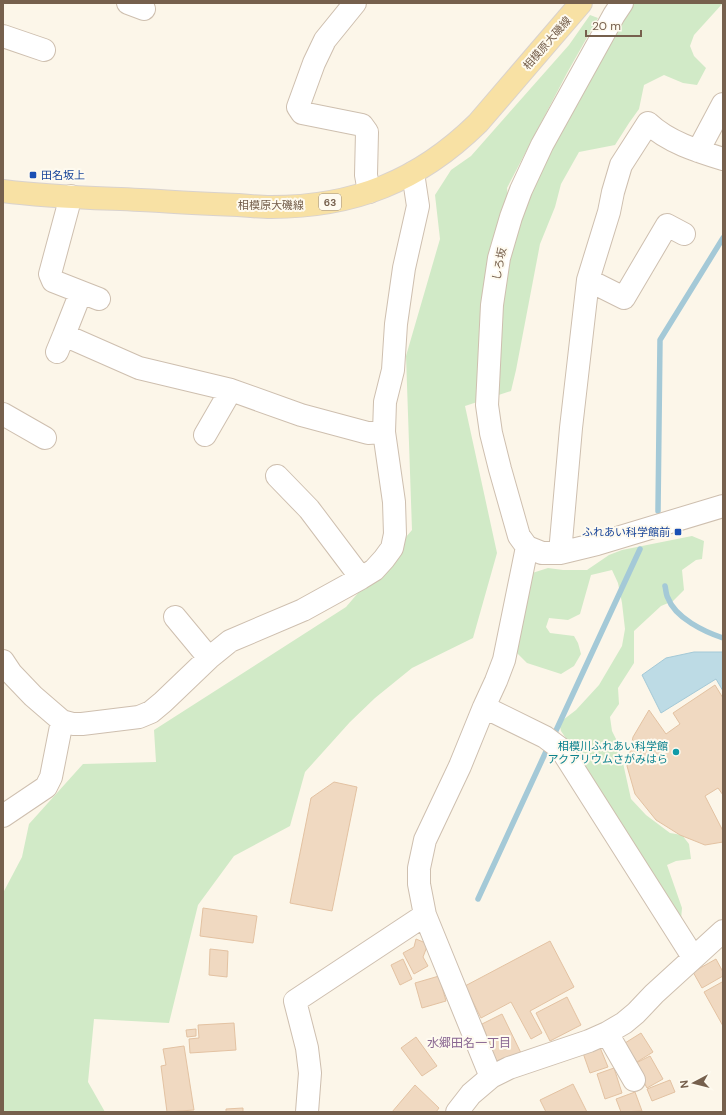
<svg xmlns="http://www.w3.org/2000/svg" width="726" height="1115" font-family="'DM Sans','Noto Sans JP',sans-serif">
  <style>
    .green { fill: #d1eac7 }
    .water { fill: #bddbe5; stroke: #a4c9d7 }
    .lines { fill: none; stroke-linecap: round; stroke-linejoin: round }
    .stream { stroke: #a4c9d7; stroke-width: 5.5 }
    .building { fill: #f0d9c1; stroke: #e3c2a2 }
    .minor-casing { stroke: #cebfaf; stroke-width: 24 }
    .major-casing { stroke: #d9d2cd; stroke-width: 24 }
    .minor { stroke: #fff; stroke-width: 22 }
    .major { stroke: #f8e1a4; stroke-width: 22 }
    .transit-dot { fill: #1a4fb4; stroke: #fefaef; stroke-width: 1.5 }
    .culture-dot { fill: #0f9aa8; stroke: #fefaef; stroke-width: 1.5 }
    .labels { text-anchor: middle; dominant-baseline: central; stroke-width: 4; stroke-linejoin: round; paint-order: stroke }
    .shield { fill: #fefaef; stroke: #9f8e7e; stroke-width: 1 }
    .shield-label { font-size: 10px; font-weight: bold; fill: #76604d }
    .street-label { font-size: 11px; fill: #76604d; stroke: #fefaef }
    .transit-label { font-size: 11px; fill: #164399; stroke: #fefaef; text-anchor: start }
    .culture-label { font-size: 11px; fill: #0d838f; stroke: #fefaef; text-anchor: end }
    .neighbourhood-label { font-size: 12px; fill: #886591; stroke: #fefaef }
  </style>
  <rect width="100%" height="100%" fill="#fcf6e9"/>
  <!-- green -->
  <path class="green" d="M633 3H723L694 35 690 46 694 56 706 68 697 85 683 83 664 75 644 85 639 109 629 123 615 145 579 152 561 184 555 207 540 244 516 370 511 391 465 406 497 553 473 638 412 668 375 698 350 722 305 772 290 826 234 856 198 905 169 1023 94 1019 88 1082 105 1112H3V893L22 857 29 824 83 764 156 762 154 730 346 607 412 530 406 356 440 239 435 195 451 170 471 156 569 45 590 15 598 18 567 73 507 188 508 198 549 154Z
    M692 536 704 541 702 559 696 560 682 570 684 590 673 601 661 606 634 631V663L618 688 619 704 610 717 612 731 619 745 631 799 646 815 670 833 682 835 689 844 691 859 676 861 667 865 682 908 681 919 569 743 561 731 559 723 576 710 599 685 622 646 625 629 622 603 618 583 612 570 591 575 580 614 568 620 549 618 546 627 550 633 574 636 578 643 581 654 574 666 561 674 527 663 515 651 526 575 548 568 563 570H587L609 555 622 550Z"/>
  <!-- water -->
  <path class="water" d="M694 652H723V691L716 679 661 713 642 675 666 658Z"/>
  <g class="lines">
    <!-- stream -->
    <path class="stream" d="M658 511 660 340 723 238
      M665 586C666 590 666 595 668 598 675 618 705 632 723 638
      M553 737 640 549
      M478 899 549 745"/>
  </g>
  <!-- building -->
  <path class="building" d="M715 685 723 698V795L718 788 705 796 723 831V842L705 845 680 835 656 820 635 794 627 766 633 737 649 710 666 734 680 724 673 713Z
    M334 782 357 787 332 911 290 903 311 798Z
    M203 908 257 916 253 943 200 936Z
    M416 939 428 944 423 957 428 966 414 974 403 953 414 947Z
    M550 941 574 987 530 1011 542 1033 531 1039 511 1002 481 1018 465 986Z
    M210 949 228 951 227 977 209 975Z
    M403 959 412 979 400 985 391 965Z
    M716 959 723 972V976L702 988 693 972Z
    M439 976 446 1001 422 1008 415 983Z
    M722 982 723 984V1026L704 992Z
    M567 997 581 1025 550 1041 536 1013Z
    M502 1014 521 1053 496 1061 482 1024Z
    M234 1023 236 1050 190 1053 189 1039 199 1038 198 1025Z
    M196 1029V1036L187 1037 186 1030Z
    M641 1033 653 1052 637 1062 625 1043Z
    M416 1037 437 1066 422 1076 401 1048Z
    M599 1045 608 1067 590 1073 583 1053Z
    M184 1046 194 1110 167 1112 161 1066 166 1065 163 1049Z
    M650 1056 663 1079 647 1088 634 1064Z
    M614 1068 622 1093 605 1099 597 1074Z
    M670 1080 675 1092 652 1101 647 1089Z
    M573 1084 587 1112H546L540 1100Z
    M415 1085 439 1108 436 1112H392Z
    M635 1092 642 1111 621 1112 616 1099Z
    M243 1108V1112H226V1109Z"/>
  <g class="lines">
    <defs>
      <path id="minor" d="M128 3 144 9
        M355 3 325 40 314 63 298 107 302 113 362 125 367 132 366 175 369 192
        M3 36 44 50
        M698 151 723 104
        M71 196 50 274 53 281 81 292 64 335 139 368 231 390 301 415 368 433 384 432 385 402 393 370 396 324 404 268 418 206 413 173
        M588 280 624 298 667 225 684 234
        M81 292 99 299
        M57 352 64 335
        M3 414 45 438
        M205 435 231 390
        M277 476 309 509 361 578
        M527 547 519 536 500 469 491 433 487 405 492 305 499 258 511 217 521 190 542 145 614 15 622 3
        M527 547 542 553H560L597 544 723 506
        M560 553 571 428 588 280 609 212 613 192 621 165 648 123C668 142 697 151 723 159
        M175 617 209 658
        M3 661 11 673 33 696 62 721 73 724H82L139 717 151 712 163 702 209 658 230 641 303 610 361 578 374 570 384 559 392 548 395 534 394 502 384 432
        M484 707 545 737 561 749 693 957
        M3 816 46 787 51 777 62 721
        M607 1033 634 1080
        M491 1077 425 915 419 884V868L425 840 460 766 484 707 496 681 504 660 527 547
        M307 1112 310 1073 307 1048 295 1001 425 915
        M457 1112 471 1094 491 1077 509 1068 589 1041 607 1033 624 1023 636 1013 654 994 723 931"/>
      <path id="major" d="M3 191C55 198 108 198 160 201 186 203 212 204 238 205 249 206 260 207 271 207 354 207 419 181 478 123L581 3"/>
    </defs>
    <!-- minor casing -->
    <use href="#minor" class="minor-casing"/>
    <!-- major casing -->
    <use href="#major" class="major-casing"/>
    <!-- minor -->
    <use href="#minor" class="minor"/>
    <!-- major -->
    <use href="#major" class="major"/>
  </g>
  <!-- markers -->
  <g class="transit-dot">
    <rect x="29" y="171" width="8" height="8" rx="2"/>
    <rect x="674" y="528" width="8" height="8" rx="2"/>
  </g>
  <circle class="culture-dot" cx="676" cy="752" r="4"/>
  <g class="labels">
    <!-- shield labels -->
    <rect class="shield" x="319" y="194" width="22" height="16" rx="3"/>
    <g class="shield-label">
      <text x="330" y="202">63</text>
    </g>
    <!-- street labels -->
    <g class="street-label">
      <text transform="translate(547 43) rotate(-49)">相模原大磯線</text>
      <text x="271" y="205">相模原大磯線</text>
      <text transform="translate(499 264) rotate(-79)">しろ坂</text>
    </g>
    <!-- transit labels -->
    <g class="transit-label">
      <text x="41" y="175">田名坂上</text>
      <text x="670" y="532" text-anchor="end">ふれあい科学館前</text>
    </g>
    <!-- culture labels -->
    <g class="culture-label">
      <text x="668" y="746">相模川ふれあい科学館<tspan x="668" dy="13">アクアリウムさがみはら</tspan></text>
    </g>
    <!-- neighbourhood labels -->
    <g class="neighbourhood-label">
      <text x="469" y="1043">水郷田名一丁目</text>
    </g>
  </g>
  <!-- border -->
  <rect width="726" height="1115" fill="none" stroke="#76604d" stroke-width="8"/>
  <!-- north arrow -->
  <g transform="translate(694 1083) rotate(263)" stroke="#fefaef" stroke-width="3" paint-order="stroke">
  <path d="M0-3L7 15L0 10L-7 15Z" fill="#76604d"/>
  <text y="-6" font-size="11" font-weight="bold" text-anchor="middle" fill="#76604d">N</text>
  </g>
  <!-- scale -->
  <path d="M586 30v6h55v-6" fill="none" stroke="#76604d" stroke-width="2"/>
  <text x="592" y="30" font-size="12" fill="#76604d" stroke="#fefaef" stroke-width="3" paint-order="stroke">20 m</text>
</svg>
